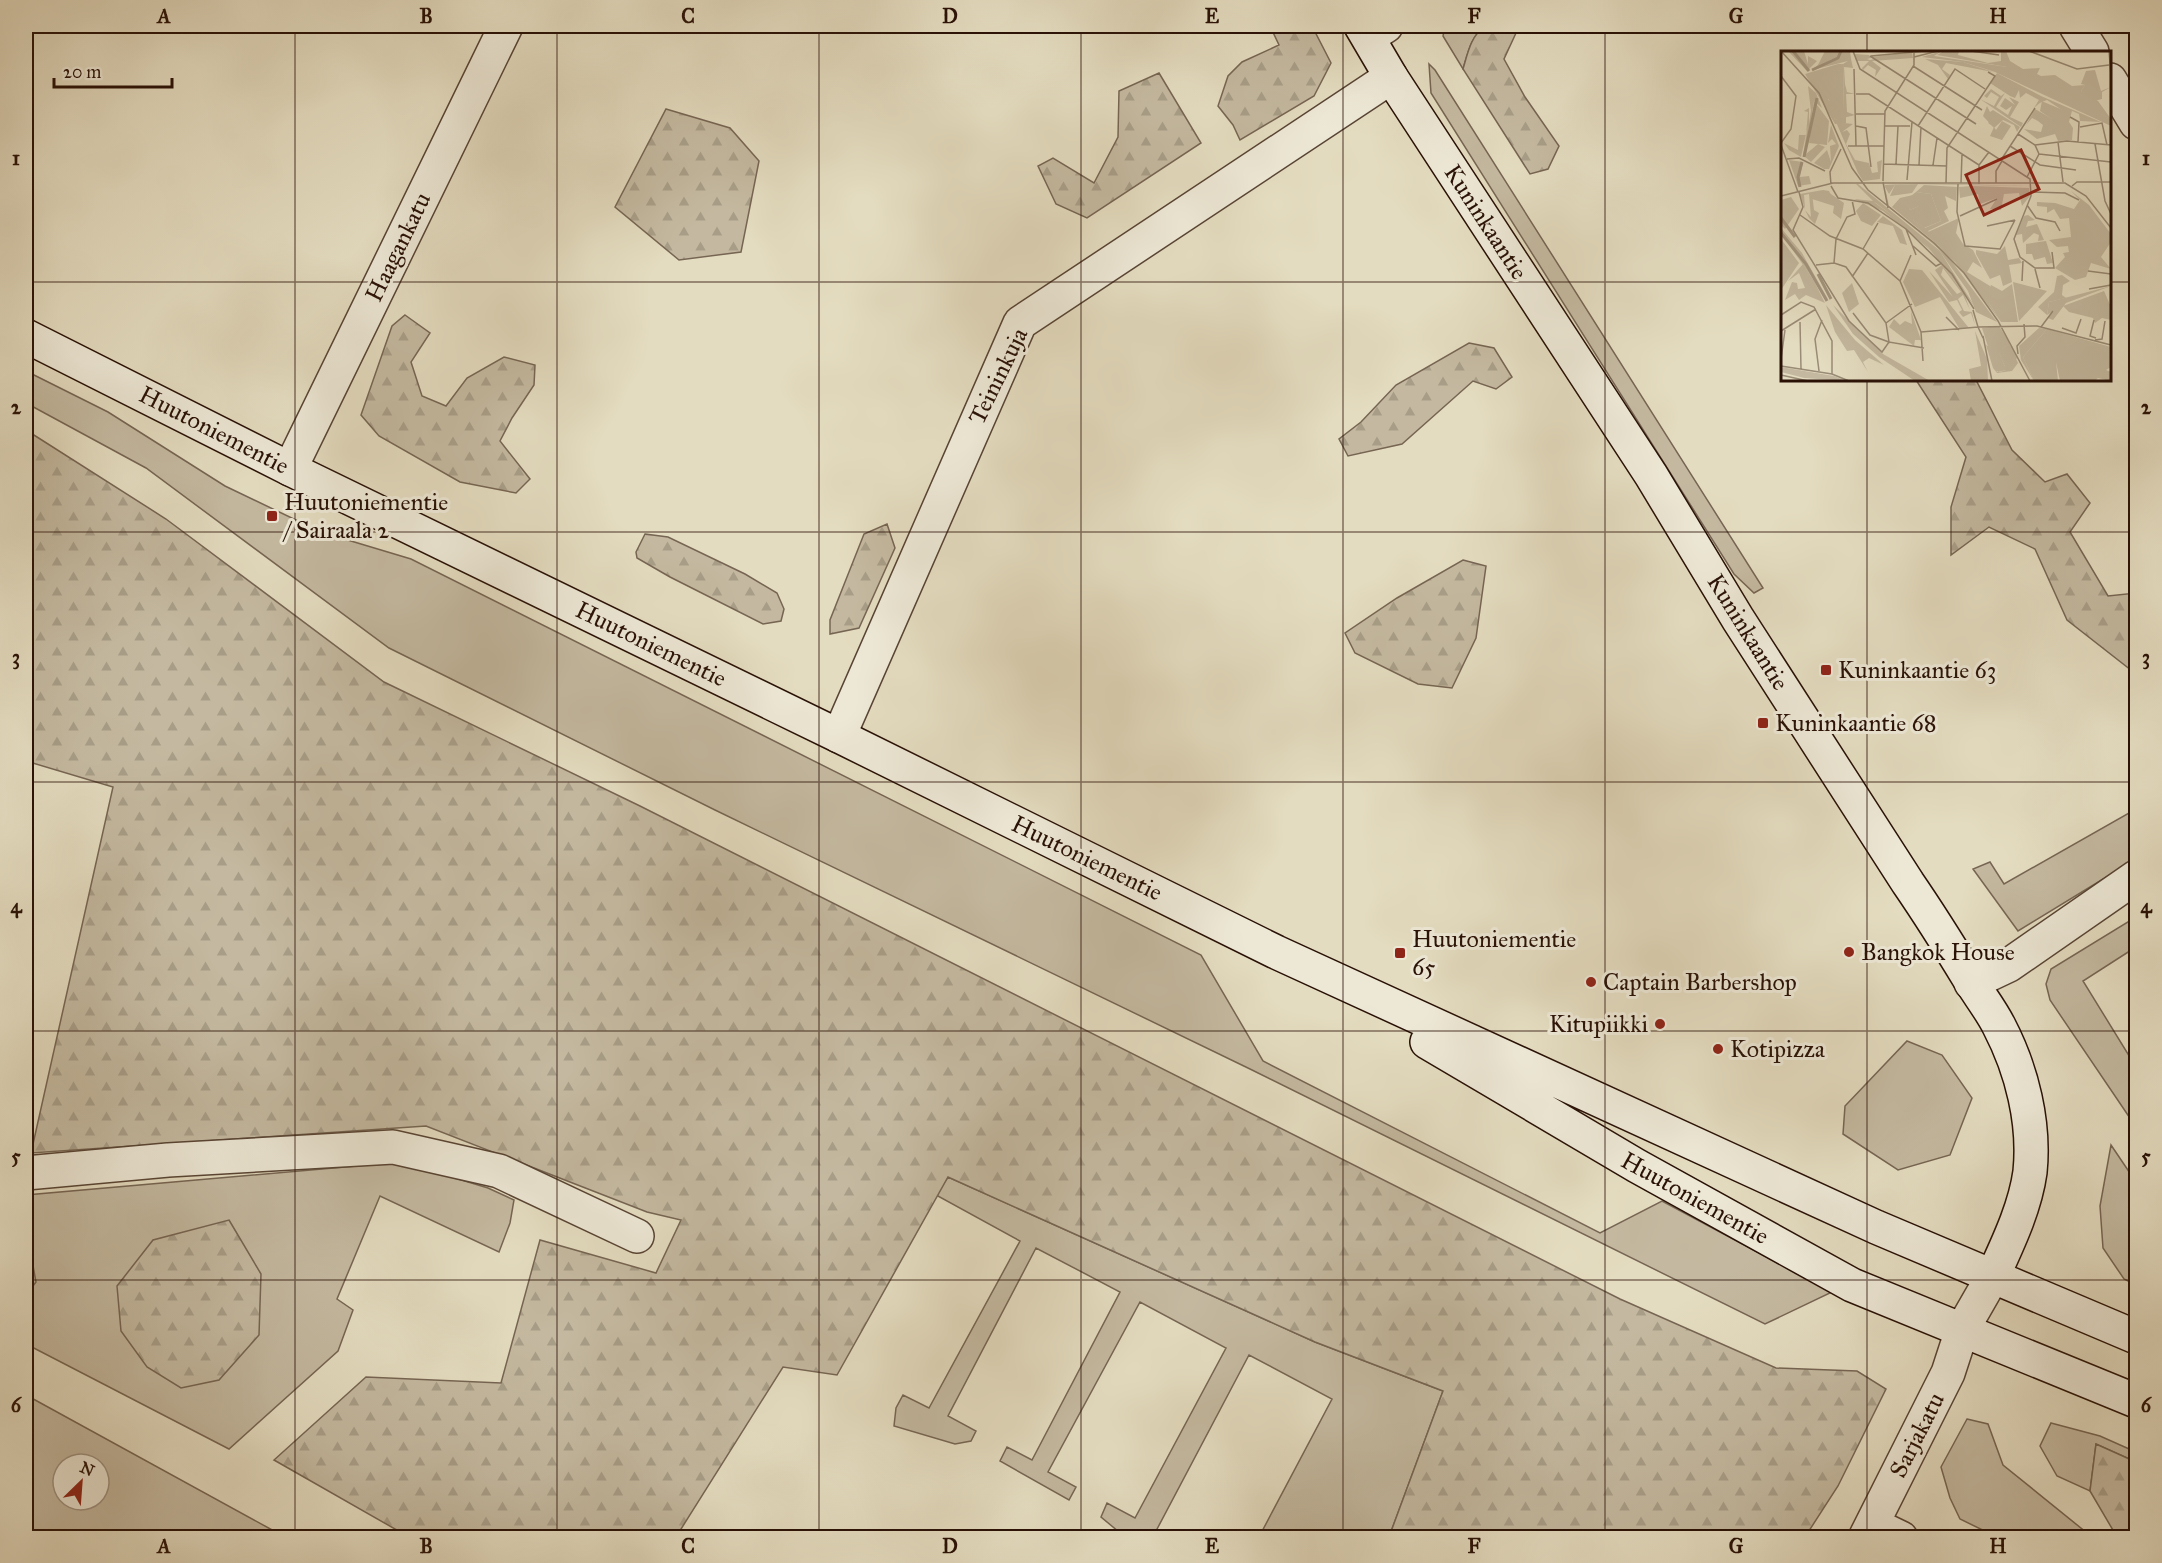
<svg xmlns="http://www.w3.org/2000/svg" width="2162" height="1563" font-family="'IM FELL Great Primer',serif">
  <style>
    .green { fill: #c4b9a0; stroke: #766553; stroke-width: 1.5; fill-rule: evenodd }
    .forest { fill: url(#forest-firs); stroke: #766553; stroke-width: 1.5 }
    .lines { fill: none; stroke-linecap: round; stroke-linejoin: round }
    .street-casing { stroke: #584434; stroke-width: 36 }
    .secondary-casing { stroke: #291106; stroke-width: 36 }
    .street { stroke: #ede8d6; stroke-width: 33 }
    .secondary { stroke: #ede8d6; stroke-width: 33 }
    .grid { fill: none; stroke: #291106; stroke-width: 1.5; stroke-opacity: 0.55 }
    .poi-dot { fill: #8f2418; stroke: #ede8d6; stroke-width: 2 }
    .labels { text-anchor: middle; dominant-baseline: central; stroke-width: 6; stroke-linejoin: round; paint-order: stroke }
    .street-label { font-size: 24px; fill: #291106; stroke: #ede8d6 }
    .poi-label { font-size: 24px; fill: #291106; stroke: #ede8d6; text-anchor: start }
    .inset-river { fill: none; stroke: #a49781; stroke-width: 3 }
    .inset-road { fill: none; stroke: #998b76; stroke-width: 1.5 }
    .view { fill: #8f2418; fill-opacity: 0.15; stroke: #8f2418; stroke-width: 3 }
    .inset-edge { fill: none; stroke: #291106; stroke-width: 3 }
    .neatline { fill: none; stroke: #291106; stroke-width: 2 }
    .grid-label { font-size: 20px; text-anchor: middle; font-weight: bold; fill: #291106 }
  </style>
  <defs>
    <pattern id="forest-firs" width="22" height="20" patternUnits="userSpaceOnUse" patternTransform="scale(1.5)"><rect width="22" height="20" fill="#c4b9a0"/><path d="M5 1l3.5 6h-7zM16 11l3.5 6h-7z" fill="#a89e88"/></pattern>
  </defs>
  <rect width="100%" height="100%" fill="#e4dcc0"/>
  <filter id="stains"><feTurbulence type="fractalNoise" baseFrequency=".00333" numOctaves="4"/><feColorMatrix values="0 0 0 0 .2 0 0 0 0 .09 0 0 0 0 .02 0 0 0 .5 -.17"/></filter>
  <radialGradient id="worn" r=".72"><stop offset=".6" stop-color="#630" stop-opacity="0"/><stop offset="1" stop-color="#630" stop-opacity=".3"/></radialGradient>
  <!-- green -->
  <path class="green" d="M1445 26H1485C1471 36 1468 52 1463 69L1443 36Z
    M1429 64 1435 70 1763 588 1754 593 1734 574 1431 93Z
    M26 371 108 412 225 486 321 532 411 559 1201 955 1263 1061 1600 1233 1662 1201 1832 1292 1765 1324 1250 1069 715 810 389 648 146 468 26 403Z
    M2136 809V859L2018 931 1973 869 1990 862 2004 884Z
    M2131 920 2136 928V947L2083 981 2136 1067V1127L2050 1000 2046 984 2051 969Z
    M1907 1041 1942 1055 1972 1098 1950 1155 1898 1170 1843 1134 1845 1106Z
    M2111 1145 2136 1182V1285L2124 1279 2103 1248 2100 1206Z
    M402 1162 488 1188 514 1200 510 1223 499 1252 380 1196 337 1299 353 1310 338 1351 229 1449 26 1344V1195Z
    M948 1177 1315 1342 1443 1391 1389 1537H1259L1332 1399 1249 1355 1156 1531 1167 1537H1125L1101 1517 1107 1503 1135 1518 1226 1348 1140 1302 1048 1472 1076 1487 1069 1500 1000 1461 1007 1447 1032 1460 1120 1292 1036 1248 948 1416 976 1431 971 1441 955 1444 894 1426 896 1408 903 1395 929 1408 1020 1241 936 1195Z
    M26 1395 285 1537H26ZM63 1464H99V1500H63Z
    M1967 1419 1988 1424 2003 1465 2092 1537H1997L1960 1519 1950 1498 1941 1467Z
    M2051 1423 2100 1436 2136 1452V1462L2096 1444 2090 1491 2057 1476 2040 1446Z"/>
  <!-- forest -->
  <path class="forest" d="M1270 26H1312L1331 63 1314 96 1240 140 1233 125 1218 106 1228 76 1242 62 1279 45Z
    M1485 26H1513L1516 33 1504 59 1525 97 1559 146 1548 169 1530 174 1463 69C1468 52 1471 36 1485 26Z
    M1159 73 1201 143 1087 218 1056 204 1038 166 1053 158 1094 183 1118 137 1119 91Z
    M666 109 730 128 759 161 741 252 679 260 615 207Z
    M405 315 430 333 411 362 422 396 446 406 467 378 504 357 535 365 534 385 512 418 500 441 530 479 516 493 460 482 379 436 361 415 392 326Z
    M1469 343 1494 348 1512 377 1496 389 1473 381 1402 444 1348 456 1339 439 1361 422 1396 385Z
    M1916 380H1976L2012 450 2045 482 2067 474 2090 503 2070 532 2108 596 2136 593V674L2067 620 2035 549 1989 527 1951 555V507L1966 457Z
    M26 430 166 519 384 682 640 806 1620 1299 1776 1368 1857 1371 1886 1389 1838 1486 1805 1537H1389L1443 1391 1315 1342 948 1177 837 1375 783 1367 676 1537H409L274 1460 366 1377 501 1383 540 1240 656 1273 681 1220 647 1212 426 1126 31 1153 113 787 26 761Z
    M887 524 895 548 859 628 830 634V620L864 534Z
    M645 534 668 537 745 574 777 593 784 609 781 621 763 624 670 577 637 558 636 552Z
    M1463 560 1486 566 1476 638 1452 688 1418 684 1355 653 1345 633 1397 598Z
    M229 1220 261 1274 259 1335 219 1380 181 1388 147 1367 121 1331 117 1286 153 1240Z
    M26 1228 36 1282 26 1295Z
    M2096 1444 2136 1462V1537H2117L2090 1491Z"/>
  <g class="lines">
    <defs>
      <path id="street" d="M2076 26 2092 52
        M1369 37 1386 26
        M2110 80 2136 123
        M290 469 506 26
        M839 736 1020 323 1391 77
        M1971 983 2009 965 2136 877
        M26 1173 168 1160 393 1147 499 1171 637 1236
        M1872 1524 1901 1538
        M1865 1538 1948 1373 1962 1330 1993 1276"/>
      <path id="secondary" d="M1361 26 1391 77 1651 475 1738 619 1908 883C1930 915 1950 947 1970 980 1979 995 1991 1010 1999 1026 2022 1070 2035 1123 2030 1172 2025 1208 2008 1243 1993 1276
        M26 336 290 469 839 736 1276 952 1876 1227 2136 1337
        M1427 1042 1637 1166 1852 1285 2136 1401"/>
    </defs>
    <!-- street casing -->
    <use href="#street" class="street-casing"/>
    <!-- secondary casing -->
    <use href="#secondary" class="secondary-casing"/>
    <!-- street -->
    <use href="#street" class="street"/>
    <!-- secondary -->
    <use href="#secondary" class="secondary"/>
  </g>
  <!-- grid -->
  <path class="grid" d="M295 26V1538M557 26V1538M819 26V1538M1081 26V1538M1343 26V1538M1605 26V1538M1867 26V52M26 282H1782M2110 282H2136M1867 380V1538M26 532H2136M26 782H2136M26 1031H2136M26 1280H2136"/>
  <!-- markers -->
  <g class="poi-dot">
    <rect x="266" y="510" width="12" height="12" rx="3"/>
    <rect x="1820" y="664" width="12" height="12" rx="3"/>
    <rect x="1757" y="717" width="12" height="12" rx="3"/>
    <circle cx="1849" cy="952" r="6"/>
    <rect x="1394" y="947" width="12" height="12" rx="3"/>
    <circle cx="1591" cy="982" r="6"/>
    <circle cx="1660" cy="1024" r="6"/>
    <circle cx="1718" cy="1049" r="6"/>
  </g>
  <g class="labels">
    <!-- street labels -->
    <g class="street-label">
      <text transform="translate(1486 222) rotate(57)">Kuninkaantie</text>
      <text transform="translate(398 247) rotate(-64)">Haagankatu</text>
      <text transform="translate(998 376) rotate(-64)">Teininkuja</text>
      <text transform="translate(214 430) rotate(27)">Huutoniementie</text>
      <text transform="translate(1748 632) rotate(58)">Kuninkaantie</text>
      <text transform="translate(651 644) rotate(26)">Huutoniementie</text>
      <text transform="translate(1087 858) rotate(26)">Huutoniementie</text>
      <text transform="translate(1695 1198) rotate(29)">Huutoniementie</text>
      <text transform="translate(1917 1435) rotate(-63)">Sarjakatu</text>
    </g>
    <!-- poi labels -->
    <g class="poi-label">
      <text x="284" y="502">Huutoniementie<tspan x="284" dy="28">/ Sairaala 2</tspan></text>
      <text x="1838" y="670">Kuninkaantie 63</text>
      <text x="1775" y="723">Kuninkaantie 68</text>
      <text x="1412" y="939">Huutoniementie<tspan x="1412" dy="28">65</tspan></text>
      <text x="1861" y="952">Bangkok House</text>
      <text x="1603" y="982">Captain Barbershop</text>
      <text x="1648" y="1024" text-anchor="end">Kitupiikki</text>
      <text x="1730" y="1049">Kotipizza</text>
    </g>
  </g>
  <!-- overview -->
  <g transform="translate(1781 51)">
    <rect width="330" height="330" fill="#e4dcc0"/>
    <path d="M44 0H69L70 8 54 7 36 16ZM161 0 153 5 226 16 330 68V75L214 21 182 11 141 6ZM131 1 132 7 91 10 100 17 94 26 95 19 87 14 82 19 81 17 88 10H75L74 3 88 4 90 7 86 8 89 9 93 8 91 6ZM57 13H62L63 61 47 48 54 69 65 64V72L54 73 24 23ZM314 19 320 40 330 36 321 41V48L313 50 300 40 304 34 300 33 305 20ZM210 38 220 45 224 42 215 56 227 64 231 55 225 59 219 55 224 47 234 54 228 46 238 51 229 66 242 72 240 76 199 48 213 55 218 46 210 41 206 47 203 45ZM258 49 282 59 278 69 275 71 259 60 261 50 253 57ZM33 50 48 70 46 94 28 92ZM209 70 215 79 221 70 230 75 221 89 209 85 213 76 207 72ZM137 132 246 135 132 133 114 134 108 143 104 136 108 155 163 199 147 181 178 167 175 182 182 193 192 199 201 217 192 211 186 221 209 235 208 252 220 271 174 211 106 155 104 134ZM75 133H77L169 208 216 271 195 261 187 240 160 202 95 152 93 151 126 176 153 202 102 160 73 148 92 150ZM42 139 48 140 50 144 31 142 33 159 38 162 34 173 28 167 24 159 30 166 28 143 23 144 24 158 19 143ZM135 141 150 143 160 170 143 177 133 170 130 163 138 155 129 159 125 149ZM0 177 21 202 48 250 0 183ZM0 188 18 212 0 239ZM265 190 272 212 266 213 264 206 253 209 251 203H245V193ZM161 214 183 242 189 259 182 244 177 248 183 260 191 261 194 274 190 262 182 266 178 261 181 259 176 249 168 251 148 220 172 246 154 219ZM162 217 180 241 176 243 160 224ZM330 235 285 252 272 269 267 267 273 260 266 264 268 251ZM258 277 266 278 242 306 253 330 240 309 238 295ZM228 292 237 312 231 320 216 322 212 317 205 294 218 301 224 316 215 321H219L225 319 221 298Z" fill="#c4b9a0" fill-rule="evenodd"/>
    <path d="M7 0H23L27 13V5L36 10 26 20ZM163 0H178L177 4 207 12 220 10V0H225L229 10 242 18 259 17 256 23 260 25 274 24 291 35 304 34 300 40 317 50 330 68 230 23 226 16 156 4ZM54 4 70 8 72 17 63 16 64 33 66 41 74 43H65L66 61 74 64 54 69 45 49 61 50 63 60 62 13 67 10 31 19 38 13 53 10 50 7ZM144 8 182 11 212 21 165 12 161 18 169 24 167 28 157 14ZM216 22 260 45 320 71 299 70 298 63 291 60 288 71 292 77 291 89 277 90 274 83 256 88 243 78 260 81 262 74 257 70 251 67 245 74 254 58 275 70 281 59 266 49 256 53 258 49 245 42 239 47 238 39 234 47 229 45 209 32ZM27 35 35 42 41 57 33 50 25 103 37 93 44 96 30 111 22 104 27 74 20 106 8 99 3 92 17 99 18 84H25L27 61 23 60 28 57V49V72L30 60ZM206 55 209 61 212 59 239 76 236 81 233 74 222 69 213 77 202 65ZM55 71 72 73 61 81 66 79 69 83 65 93 74 109 88 112 91 122 97 121 96 111 101 109 99 128 82 130 77 122ZM50 74 58 95 48 118H43L33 112 46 99 50 111 49 95 55 93 51 88 47 92ZM8 109 22 111 19 126 28 125 30 133 17 135ZM137 133 131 142 109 145 114 134ZM143 134 176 136 175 150 164 145 167 157 163 160 168 170 147 180 156 188 175 183 157 189 176 186 159 192 169 204 111 156 119 147 132 144 126 149 129 159 138 155 140 159 131 163 133 170 144 177 160 170 150 143 135 141ZM191 135 248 137 249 145 241 155 238 142 223 143 220 159 209 158 216 147 199 153 197 143 179 147 178 136ZM290 140 308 154 330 183V191L320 206 330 218 310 212 305 226 294 229 274 217 284 206 282 202 288 201 287 195 276 196 268 189 290 186 288 167 279 168 273 158 266 162V156L256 155V151L274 152 293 158 299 149ZM47 141 63 152 60 168 52 162 53 155 31 148V142ZM10 146 18 158 4 178 0 174V149ZM82 152 100 164 91 175 80 170 75 160ZM93 152 135 181 160 202 194 256 147 196ZM247 164 254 169 247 170 245 176 256 173 263 189 257 190 258 184 253 182 242 192 241 183 235 184 243 165ZM102 165 121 179 126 194 119 192 112 175 96 171ZM224 195 227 209 238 207 241 212 228 214 231 231 222 235 219 224 209 228 195 203V199L216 203ZM22 213 33 230 44 252 25 244 18 249 14 243 4 249 11 231 16 232 17 238 24 237 18 222 7 230ZM128 218 141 219 188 277H178L159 246 134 256 122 231ZM281 224 289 230 282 234 281 244 285 247 268 251 266 264 257 256 273 241 276 225ZM232 231 266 240 238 270ZM71 232 78 253 68 261 61 242ZM231 233 237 271H220L208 252V238L210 234 221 240ZM323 240 330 256V269L321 267 314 272 312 267 288 261 282 255ZM45 254 74 289 103 314 88 307 82 311 87 321 73 299 66 300 54 281ZM52 254 102 303 149 330H134L98 306 72 283ZM130 260 140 289H134L133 295 108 276 113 268 119 274 124 270 131 273ZM218 275 229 292 221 298 231 295 236 307 225 319 217 321 213 314 217 316 220 312 224 316 218 302 210 305 201 277ZM266 278 330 296V316L325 319 330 321V330L317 327 313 330H279L275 311 277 330H253L242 306ZM194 280 206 308 207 330H190L188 318 200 315ZM0 316 53 325 65 330 23 327 0 321Z" fill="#c4b9a0"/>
    <path class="inset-river" d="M12 0 28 20M31 19 57 7 60 0M23 106 36 47M19 136 17 126 21 111M0 167 14 186M0 182 25 213 46 250M37 223 50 248"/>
    <path class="inset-road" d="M0 0 38 42 71 117 87 139 153 192 183 222 217 270 249 330M72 0 79 18 249 128 250 145 233 188 239 206 254 217H273L271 201M190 0 218 4M248 0 296 18 328 14M328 0 330 25M89 5 195 73M90 5 143 0M133 6 157 0M132 15 201 59M73 18 75 95M0 25 15 45 10 78 0 92M75 43H88L198 114M75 63H104M289 66 298 71 297 91M75 75 85 77 90 116M103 75H129M137 75 174 18 204 38M299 76 321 72 326 94M237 83 254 94 258 103 246 126M277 91 282 131M314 93 324 150 330 163M0 94 17 141M254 94 286 90 330 94M67 95H103M229 95 259 114 295 119M258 103 330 111M6 108 18 107 44 120M220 109 254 57M102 113 166 115M115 113 117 75M138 114 140 76M152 114 156 87M126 129 131 71M102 130 104 60 133 14V0M102 131 107 157M165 132 166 97 214 25 207 21M180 132 181 103M215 132V120L221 110M177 133 176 161 184 195 219 198 234 169M198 133V114L208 101M50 134 49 121 60 98M50 135 57 147 87 152 125 178 171 223 193 258M291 135 296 131H330M18 141 22 156 12 179 68 270 101 301 108 291 143 297M250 141 284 142 298 149M0 145 52 132H284L305 145 330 177M71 149 74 163 66 166 55 188 53 212 65 216 105 272 108 291 89 284 72 262M246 154 255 167 274 171 279 180M19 164 49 185 82 198 119 230 140 281 142 310M179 165 216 148M206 175 234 169M125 178 135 204M132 195 155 215 161 212M82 198 97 172M35 214 53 212M254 218 259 237M307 220 330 223M71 226 87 202M119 230 130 204M241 230 242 210M308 238 330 234M192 259 197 276 256 275 330 294M0 264 20 251 33 256 51 290V323M165 266 178 279M313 269 309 285 315 287M19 271 20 318M105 272 131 253M260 276 272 260M281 277 295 282 300 268M0 280 35 258M140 281 197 276 202 287M202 285 211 330M314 289 321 288 324 270M237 303 236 295 244 286 243 273M0 308 4 279M0 315 51 323 68 330M38 320 34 288 41 269M0 324 27 330"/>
    <path class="view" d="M240 99 258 138 203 164 185 124Z"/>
    <rect width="330" height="330" class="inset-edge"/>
  </g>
  <!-- margin -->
  <rect width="2162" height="1563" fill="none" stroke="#e4dcc0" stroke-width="66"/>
  <!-- north arrow -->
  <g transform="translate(81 1482) rotate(25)"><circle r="28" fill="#ede8d6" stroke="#9f9283" stroke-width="1.5"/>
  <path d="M0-4.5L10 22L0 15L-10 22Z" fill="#8f2418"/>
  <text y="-9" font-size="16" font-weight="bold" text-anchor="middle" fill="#291106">N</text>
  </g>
  <!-- scale -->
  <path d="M54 78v9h118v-9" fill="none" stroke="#291106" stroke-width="3"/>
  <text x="63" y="78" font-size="18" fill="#291106" stroke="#ede8d6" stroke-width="4.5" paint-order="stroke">20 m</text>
  <rect x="33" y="33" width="2096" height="1497" class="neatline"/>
  <g class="grid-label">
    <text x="164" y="23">A</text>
    <text x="426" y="23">B</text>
    <text x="688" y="23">C</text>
    <text x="950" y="23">D</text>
    <text x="1212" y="23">E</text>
    <text x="1474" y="23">F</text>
    <text x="1736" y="23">G</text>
    <text x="1998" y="23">H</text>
    <text x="16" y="165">1</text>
    <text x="2146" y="165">1</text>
    <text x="16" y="414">2</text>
    <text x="2146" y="414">2</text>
    <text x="16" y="664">3</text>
    <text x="2146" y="664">3</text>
    <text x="16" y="913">4</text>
    <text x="2146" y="913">4</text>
    <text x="16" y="1163">5</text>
    <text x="2146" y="1163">5</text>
    <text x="16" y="1412">6</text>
    <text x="2146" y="1412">6</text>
    <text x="164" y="1553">A</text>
    <text x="426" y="1553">B</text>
    <text x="688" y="1553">C</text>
    <text x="950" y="1553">D</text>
    <text x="1212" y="1553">E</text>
    <text x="1474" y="1553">F</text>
    <text x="1736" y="1553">G</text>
    <text x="1998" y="1553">H</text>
  </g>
  <rect width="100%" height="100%" filter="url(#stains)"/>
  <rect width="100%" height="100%" fill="url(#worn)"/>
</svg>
